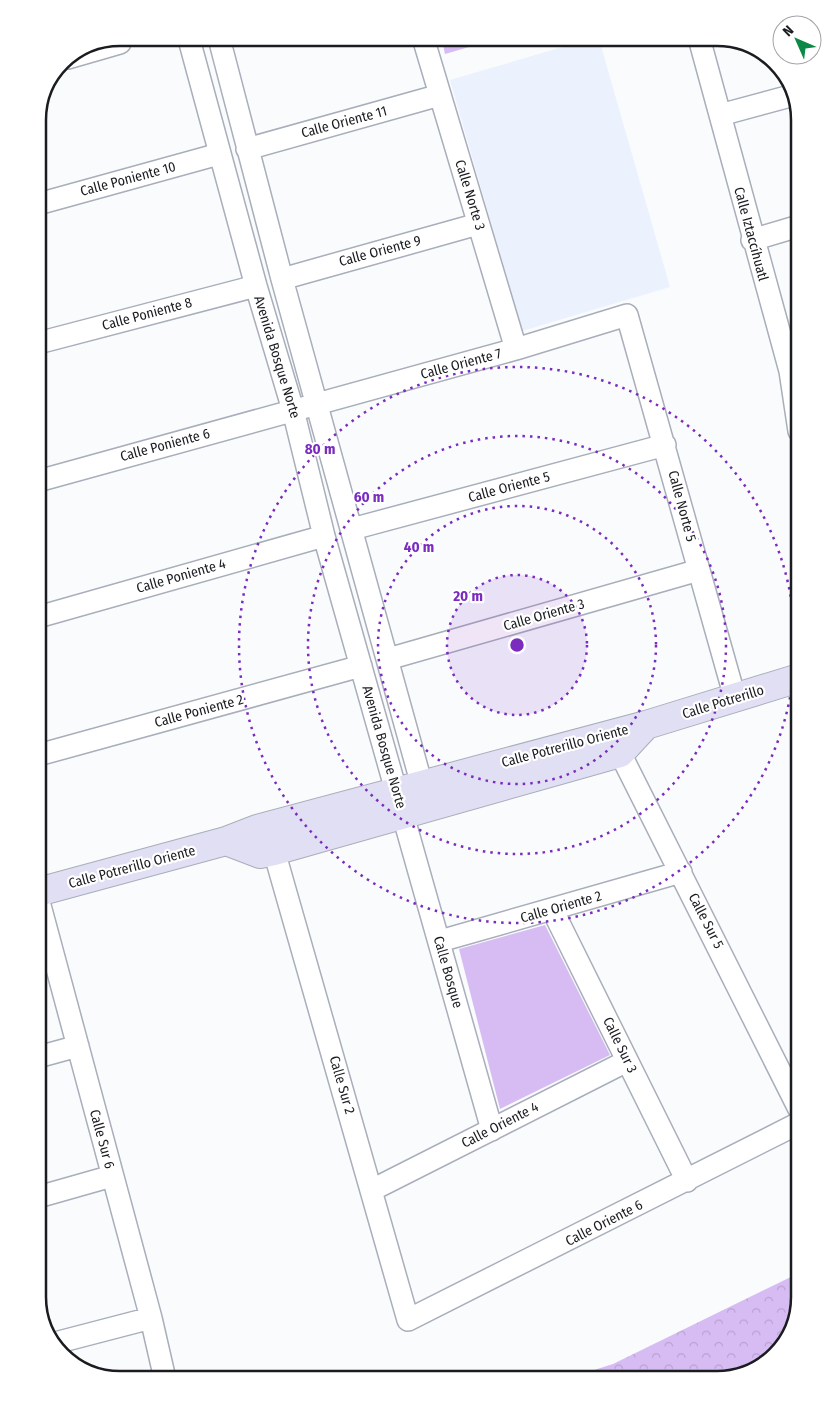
<svg xmlns="http://www.w3.org/2000/svg" width="837" height="1417" font-family="'Fira Sans Condensed',sans-serif">
  <style>
    .built { fill: #ebf2fd }
    .green { fill: #d7bcf3 }
    .forest { fill: url(#forest-crowns) }
    .lines { fill: none; stroke-linecap: round; stroke-linejoin: round }
    .street-casing { stroke: #a8aeba; stroke-width: 24 }
    .secondary-casing { stroke: #a8aeba; stroke-width: 30 }
    .street { stroke: #fff; stroke-width: 21 }
    .secondary { stroke: #e0dff4; stroke-width: 28 }
    .ring { fill: none; stroke: #7b2cbf; stroke-width: 2.5; stroke-dasharray: 2.5 5 }
    .labels { text-anchor: middle; dominant-baseline: central; stroke-width: 4.5; stroke-linejoin: round; paint-order: stroke }
    .street-label { font-size: 14px; fill: #1a1c20; stroke: #fff }
    .rim { fill: none; stroke: #1a1c20; stroke-width: 2.5 }
    .centre { fill: #7b2cbf; stroke: #fff; stroke-width: 2.5 }
    .ring-label { font-size: 15px; text-anchor: middle; font-weight: bold; fill: #7b2cbf; stroke: #fff; stroke-width: 4.5; stroke-linejoin: round; paint-order: stroke }
  </style>
  <defs>
    <pattern id="forest-crowns" width="20" height="18" patternUnits="userSpaceOnUse" patternTransform="scale(1.25)"><rect width="20" height="18" fill="#d7bcf3"/><path d="M2 6a3 3 0 1 1 6 0M12 15a3 3 0 1 1 6 0" fill="none" stroke="#b8a1d0"/></pattern>
  </defs>
  <rect width="100%" height="100%" fill="#f9fbfd"/>
  <!-- built -->
  <path class="built" d="M590 39H599L670 287 522 331 450 80Z"/>
  <!-- green -->
  <path class="green" d="M442 40H493L445 54Z
    M545 925 610 1055 500 1109 459 949Z"/>
  <!-- forest -->
  <path class="forest" d="M799 1273V1297L786 1342 753 1371 716 1379H566L613 1364Z"/>
  <g class="lines">
    <defs>
      <path id="street" d="M699 38 790 371 799 431
        M424 41 516 349
        M220 42 282 279 426 800
        M190 43 256 286 293 410 324 536 492 1130
        M68 58 120 43
        M720 115 794 95
        M247 149 440 95
        M38 204 219 154
        M752 240 799 226
        M282 279 478 224
        M38 343 256 286
        M38 481 516 349 627 315 735 698
        M352 529 665 445
        M38 617 324 536
        M388 659 699 570
        M615 737 620 753 799 1109
        M38 755 361 666
        M274 851 408 1320 799 1123
        M38 898 151 1318 165 1379
        M552 909 687 1181
        M440 941 681 872
        M38 1057 78 1046
        M372 1190 627 1061
        M38 1197 112 1176
        M55 1343 151 1318"/>
      <path id="secondary" d="M226 841 260 854 274 851 620 753 646 725
        M38 892 226 841 257 829 646 725 799 678"/>
    </defs>
    <!-- street casing -->
    <use href="#street" class="street-casing"/>
    <!-- secondary casing -->
    <use href="#secondary" class="secondary-casing"/>
    <!-- street -->
    <use href="#street" class="street"/>
    <!-- secondary -->
    <use href="#secondary" class="secondary"/>
  </g>
  <!-- distance rings -->
  <circle cx="517" cy="645" r="70" fill="#7b2cbf" fill-opacity=".12"/>
  <g class="ring">
    <circle cx="517" cy="645" r="70"/>
    <circle cx="517" cy="645" r="139"/>
    <circle cx="517" cy="645" r="209"/>
    <circle cx="517" cy="645" r="278"/>
  </g>
  <g class="labels">
    <!-- street labels -->
    <g class="street-label">
      <text transform="translate(344 122) rotate(-15)">Calle Oriente 11</text>
      <text transform="translate(128 179) rotate(-15)">Calle Poniente 10</text>
      <text transform="translate(470 195) rotate(73)">Calle Norte 3</text>
      <text transform="translate(751 234) rotate(75)">Calle Iztaccíhuatl</text>
      <text transform="translate(380 251) rotate(-15)">Calle Oriente 9</text>
      <text transform="translate(147 314) rotate(-15)">Calle Poniente 8</text>
      <text transform="translate(277 357) rotate(73)">Avenida Bosque Norte</text>
      <text transform="translate(461 364) rotate(-15)">Calle Oriente 7</text>
      <text transform="translate(165 445) rotate(-15)">Calle Poniente 6</text>
      <text transform="translate(509 487) rotate(-15)">Calle Oriente 5</text>
      <text transform="translate(682 506) rotate(75)">Calle Norte 5</text>
      <text transform="translate(181 576) rotate(-16)">Calle Poniente 4</text>
      <text transform="translate(544 615) rotate(-16)">Calle Oriente 3</text>
      <text transform="translate(723 702) rotate(-17)">Calle Potrerillo</text>
      <text transform="translate(199 711) rotate(-15)">Calle Poniente 2</text>
      <text transform="translate(565 746) rotate(-15)">Calle Potrerillo Oriente</text>
      <text transform="translate(384 747) rotate(74)">Avenida Bosque Norte</text>
      <text transform="translate(132 867) rotate(-15)">Calle Potrerillo Oriente</text>
      <text transform="translate(561 907) rotate(-16)">Calle Oriente 2</text>
      <text transform="translate(706 921) rotate(63)">Calle Sur 5</text>
      <text transform="translate(448 972) rotate(74)">Calle Bosque</text>
      <text transform="translate(620 1045) rotate(64)">Calle Sur 3</text>
      <text transform="translate(342 1085) rotate(74)">Calle Sur 2</text>
      <text transform="translate(500 1125) rotate(-27)">Calle Oriente 4</text>
      <text transform="translate(102 1139) rotate(75)">Calle Sur 6</text>
      <text transform="translate(604 1223) rotate(-27)">Calle Oriente 6</text>
    </g>
  </g>
  <!-- crop -->
  <path d="M0 0H837V1417H0ZM120 46H717A74 74 0 0 1 791 120V1297A74 74 0 0 1 717 1371H120A74 74 0 0 1 46 1297V120A74 74 0 0 1 120 46Z" fill="#fff" fill-rule="evenodd"/>
  <path class="rim" d="M120 46H717A74 74 0 0 1 791 120V1297A74 74 0 0 1 717 1371H120A74 74 0 0 1 46 1297V120A74 74 0 0 1 120 46Z"/>
  <circle cx="517" cy="645" r="8" class="centre"/>
  <g class="ring-label">
    <text x="320" y="454">80 m</text>
    <text x="369" y="502">60 m</text>
    <text x="419" y="552">40 m</text>
    <text x="468" y="601">20 m</text>
  </g>
  <!-- north arrow -->
  <g transform="translate(797 40) rotate(315)"><circle r="24" fill="#ffffff" stroke="#a3a4a6"/>
  <path d="M0-4L9 19L0 12L-9 19Z" fill="#0b8945"/>
  <text y="-8" font-size="14" font-weight="bold" text-anchor="middle" fill="#1a1c20">N</text>
  </g>
</svg>
